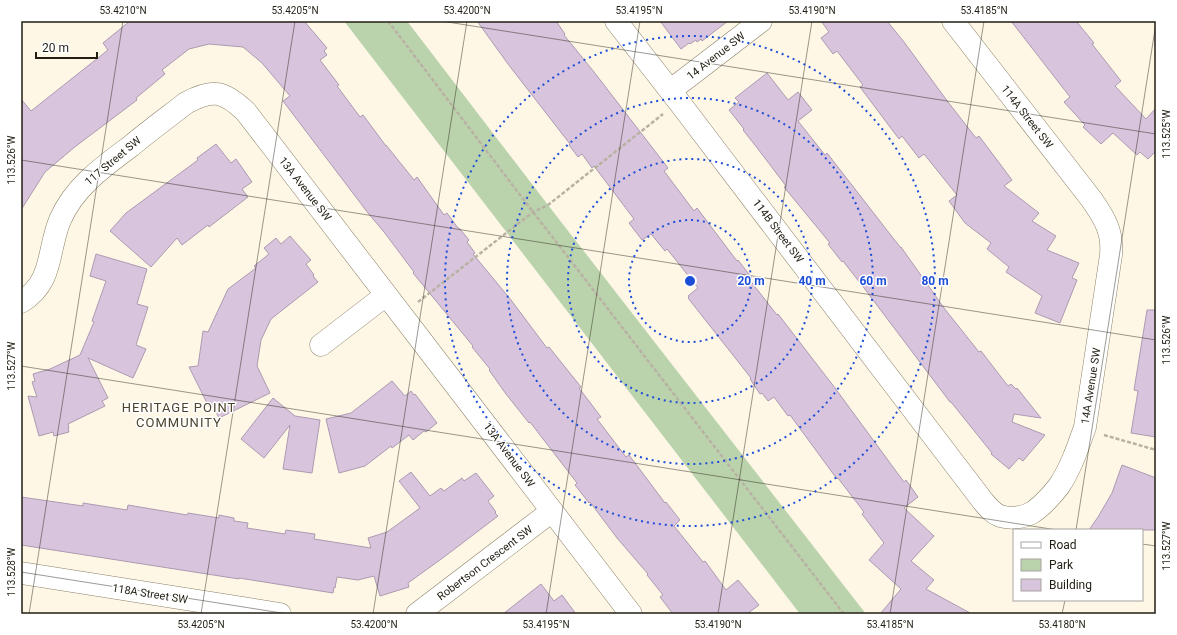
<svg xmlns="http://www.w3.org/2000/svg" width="1177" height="635" font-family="Roboto,sans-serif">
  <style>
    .green { fill: #bbd3ad }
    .building { fill: #d8c4dc; stroke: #ad9ab1 }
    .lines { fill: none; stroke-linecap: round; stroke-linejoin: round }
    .minor-casing { stroke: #8a8066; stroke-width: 23 }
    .path { stroke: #b8b2a3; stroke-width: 2.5; stroke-dasharray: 4 2; stroke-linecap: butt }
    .minor { stroke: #fff; stroke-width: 22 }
    .ticks { fill: none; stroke: #221e13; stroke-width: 1; stroke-opacity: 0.45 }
    .ring { fill: none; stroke: #1d4ed8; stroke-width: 2; stroke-dasharray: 2 4 }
    .labels { text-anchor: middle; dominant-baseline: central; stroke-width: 3; stroke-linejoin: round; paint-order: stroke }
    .street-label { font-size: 11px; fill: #221e13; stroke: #fff }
    .quarter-label { font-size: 13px; letter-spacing: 1px; fill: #4d442c; stroke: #fff }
    .centre { fill: #1d4ed8; stroke: #fff; stroke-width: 2 }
    .ring-label { font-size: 12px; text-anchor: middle; font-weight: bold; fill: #1d4ed8; stroke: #fff; stroke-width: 3; stroke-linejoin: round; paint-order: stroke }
    .neatline { fill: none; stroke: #221e13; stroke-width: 1.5 }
    .ticks-label { font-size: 10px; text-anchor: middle; fill: #221e13 }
  </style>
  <rect width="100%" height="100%" fill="#fef7e6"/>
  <!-- green -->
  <path class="green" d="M344 21H407L548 205 866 614H800Z"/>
  <!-- building -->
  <path class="building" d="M130 21H304L327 48 324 51 327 55 320 60 339 85 337 86 360 117 363 115 386 146V145L414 180 417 177 444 215 447 213 458 228H459L469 240 467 242 475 253 473 254 511 300 547 348 549 347 581 387 579 388 601 417 597 419 626 457 629 455 665 503 666 502 680 520 674 526 703 562 705 561 726 590 738 580 759 605 747 614H673L660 597 663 595 647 575 648 574 617 538 590 502 589 503 575 485 577 483 530 422 529 423 506 394 489 370 490 369 472 347 473 346 413 273 414 272 384 232 368 213 283 101 290 96 262 63 243 47 209 44 189 49 162 70 165 74 136 98 137 100 76 146 45 172 21 210V99L31 111 108 50 103 43Z
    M477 21H556L565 34 564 35 594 72 668 168 664 171 694 211 697 208 737 261 738 260 751 277 749 279 777 315 778 314 835 388 904 482 906 480 918 497 904 508 934 536 911 561 934 580 926 589 972 614H880L901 589 869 560 884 543 862 514 864 512 838 478 837 479 790 415 788 416 774 397 768 401 762 393 760 394 750 379 751 378 688 298 689 297 688 296 698 288 667 249 665 251 651 234 642 240 629 223 634 219 594 166 592 168 582 154 578 157 569 145 570 144 508 64Z
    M660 21H728L702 41 701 39 697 42 696 40 690 44 689 43 681 49Z
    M821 21H887L904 42 948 102 976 138 979 136 1012 180 1004 186 1039 213 1032 221 1056 236 1047 250 1079 263 1072 278 1077 280 1060 323 1035 313 1042 296 1006 272 1009 267 987 249 991 243 965 223 949 201 957 195 924 154 919 158 902 136 899 139 860 87 863 85 837 51 833 54 821 38 829 32Z
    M1011 21H1076L1094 43 1092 44 1121 81 1115 86 1146 119 1156 108V151L1148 159 1140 152 1137 155 1113 133 1101 144 1083 127 1085 125 1064 102 1070 97Z
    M767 73 788 100 798 92 812 110 798 121 825 155 827 153 893 238 901 248V247L944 308 979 352 981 351 1008 386 1011 384 1016 389 1017 388 1041 418 1014 414 1012 422 1045 435 1023 461 1019 458 1009 469 991 454 992 453 951 402H950L864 288 843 261 842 262 828 244 830 243 784 187 786 186 758 149 743 130 744 129 729 110 739 102 735 98Z
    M216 144 231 163 236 159 252 182 242 189 248 197 209 227 208 225 182 245 177 238 151 267 110 231 126 213 198 160 197 158Z
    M290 236 311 260 306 264 314 275 313 276 318 282 271 319 261 340 257 366 270 393 219 418 213 406 209 407 189 367 198 366 203 331 208 332 228 289 256 268 254 266 269 254 264 248 276 238 281 244Z
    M96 254 147 269 137 304 148 307 136 345 146 349 133 378 88 358 108 398 102 401 105 406 68 424 69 428H68L69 432 54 436 53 432 39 436 28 396 37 397 32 382 35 381 33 374 50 369 80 355 94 322 92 321 106 281 90 276Z
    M1147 310H1156V437L1131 433 1138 391 1134 390Z
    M392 381 405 396 411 391 414 395 415 394 437 423 426 432 424 431 413 440 409 435 392 448 391 446 365 466 339 473 326 419 351 413Z
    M273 398 295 416 320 420 312 473 283 469 290 425 264 458 241 439Z
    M1122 465 1156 478V530H1089L1098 517 1112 493Z
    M411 472 430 496 441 488 444 491 462 478 464 481 476 473 494 496 488 501 496 512 495 513 498 516 444 557 408 583 409 587 380 596 374 576 358 580 337 577 335 588 334 587 333 593 239 578V579L21 545V497L83 506V503L127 510 128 505 187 515 188 513 219 518V515L234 518V521L248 523 247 528 285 534 286 530 315 534 314 539 371 548 368 538 387 532 420 508 399 481Z
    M541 584 554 601 562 595 576 614H503Z"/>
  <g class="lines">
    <defs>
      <path id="minor" d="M616 21 679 102 982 500C987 506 992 513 1000 516 1010 519 1024 518 1033 512 1041 507 1053 494 1059 486 1071 468 1078 447 1085 427L1111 255C1113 232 1105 219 1092 200L953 21
        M671 90 761 21
        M21 302C54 282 47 251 60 220 74 187 104 166 131 146 149 131 168 117 186 103 213 88 224 91 246 112L631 614
        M321 345 386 295
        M21 573 280 614
        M417 614 552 511"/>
    </defs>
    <!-- minor casing -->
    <use href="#minor" class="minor-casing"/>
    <!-- path -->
    <path class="path" d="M388 21 533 212 844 614
      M418 302 533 212 548 205 663 114
      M1104 435 1156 450"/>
    <!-- minor -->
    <use href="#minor" class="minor"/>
  </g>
  <!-- ticks -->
  <path class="ticks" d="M441 21 1156 134M21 160 1156 340M21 366 1057 530M1076 530 1156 23M1142 544 1156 546M21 572 288 614M29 614 123 21M201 614 295 21M373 614 467 21M546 614 640 21M718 614 812 21M890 614 984 21M1062 614 1065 600"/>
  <!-- distance rings -->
  <g class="ring">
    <circle cx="690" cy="281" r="61"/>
    <circle cx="690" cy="281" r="122"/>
    <circle cx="690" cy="281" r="183"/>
    <circle cx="690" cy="281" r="245"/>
  </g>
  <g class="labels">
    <!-- street labels -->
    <g class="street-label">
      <text transform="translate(716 56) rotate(-38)">14 Avenue SW</text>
      <text transform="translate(1027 117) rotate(52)">114A Street SW</text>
      <text transform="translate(113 161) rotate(-40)">117 Street SW</text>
      <text transform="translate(305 189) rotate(52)">13A Avenue SW</text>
      <text transform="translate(778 231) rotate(53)">114B Street SW</text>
      <text transform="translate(1091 386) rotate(-81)">14A Avenue SW</text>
      <text transform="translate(509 455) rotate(53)">13A Avenue SW</text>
      <text transform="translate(485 563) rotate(-37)">Robertson Crescent SW</text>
      <text transform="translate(150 594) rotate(9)">118A Street SW</text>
    </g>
    <!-- quarter labels -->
    <g class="quarter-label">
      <text x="179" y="407">HERITAGE POINT<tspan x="179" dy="15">COMMUNITY</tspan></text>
    </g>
  </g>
  <circle cx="690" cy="281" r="6" class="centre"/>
  <g class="ring-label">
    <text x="751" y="285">20 m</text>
    <text x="812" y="285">40 m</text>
    <text x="873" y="285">60 m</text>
    <text x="935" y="285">80 m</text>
  </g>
  <!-- border -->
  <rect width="1177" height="635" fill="none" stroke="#ffffff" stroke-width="44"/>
  <!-- legend -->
  <rect x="1013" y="529" width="130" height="72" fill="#ffffff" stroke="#a7a5a1"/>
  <rect x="1021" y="542" width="20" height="6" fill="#ffffff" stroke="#a7a5a1"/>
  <text x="1049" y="549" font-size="12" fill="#221e13">Road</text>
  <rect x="1021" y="559" width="20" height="12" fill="#bbd3ad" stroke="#a7a5a1"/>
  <text x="1049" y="569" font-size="12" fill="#221e13">Park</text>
  <rect x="1021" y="579" width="20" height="12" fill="#d8c4dc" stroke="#a7a5a1"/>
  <text x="1049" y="589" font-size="12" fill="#221e13">Building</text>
  <!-- scale -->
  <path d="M36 52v6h61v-6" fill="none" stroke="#221e13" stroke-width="2"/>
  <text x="42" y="52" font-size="12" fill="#221e13" stroke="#ffffff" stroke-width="3" paint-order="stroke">20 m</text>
  <rect x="22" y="22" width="1133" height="591" class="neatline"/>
  <g class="ticks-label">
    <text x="123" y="14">53.4210°N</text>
    <text x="295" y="14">53.4205°N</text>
    <text x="467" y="14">53.4200°N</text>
    <text x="639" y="14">53.4195°N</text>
    <text x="812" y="14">53.4190°N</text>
    <text x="984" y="14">53.4185°N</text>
    <text transform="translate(1166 134) rotate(-90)" y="4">113.525°W</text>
    <text transform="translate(11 160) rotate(-90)" y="4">113.526°W</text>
    <text transform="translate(1166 340) rotate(-90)" y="4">113.526°W</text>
    <text transform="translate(11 366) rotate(-90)" y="4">113.527°W</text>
    <text transform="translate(1166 546) rotate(-90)" y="4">113.527°W</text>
    <text transform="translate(11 572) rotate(-90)" y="4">113.528°W</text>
    <text x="201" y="628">53.4205°N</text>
    <text x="374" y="628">53.4200°N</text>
    <text x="546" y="628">53.4195°N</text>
    <text x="718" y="628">53.4190°N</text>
    <text x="890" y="628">53.4185°N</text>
    <text x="1062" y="628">53.4180°N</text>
  </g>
</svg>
